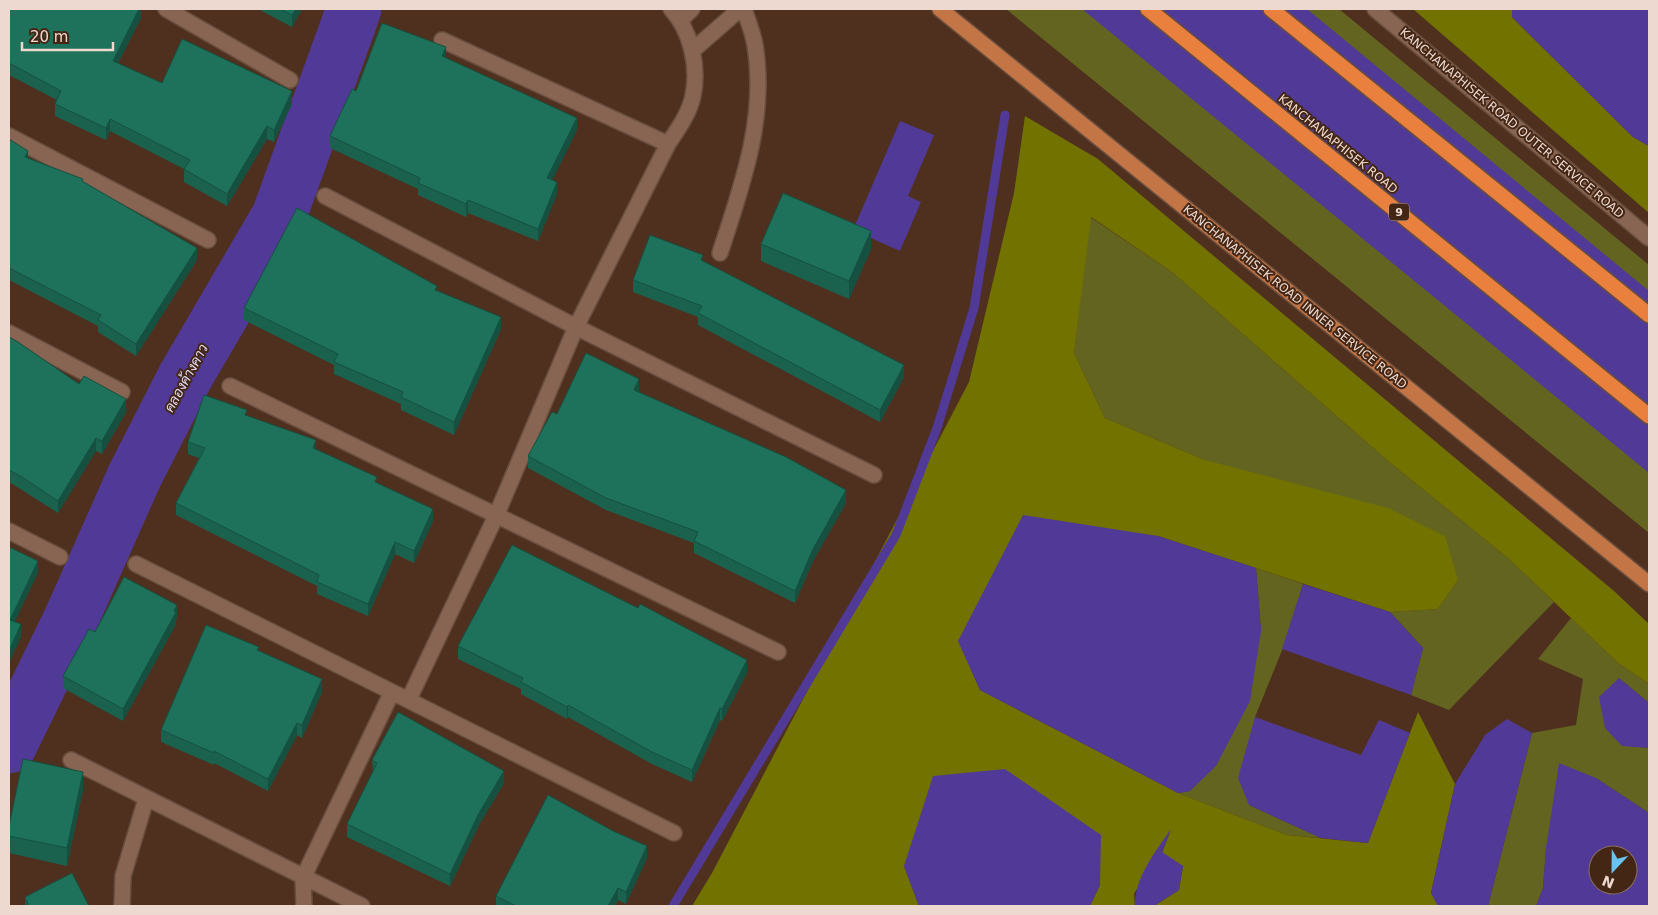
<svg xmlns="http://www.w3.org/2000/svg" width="1658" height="915" font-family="'DejaVu Sans',Sarabun,sans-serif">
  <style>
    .green { fill: #636420 }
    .forest { fill: #727200 }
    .water { fill: #513a97; fill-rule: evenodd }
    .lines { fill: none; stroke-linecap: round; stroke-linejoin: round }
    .stream { stroke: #513a97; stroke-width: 9 }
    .river { stroke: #513a97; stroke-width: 55 }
    .minor-casing { stroke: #684e3e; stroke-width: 18 }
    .major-casing { stroke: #684e3e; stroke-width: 18 }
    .highway-casing { stroke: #684e3e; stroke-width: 18 }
    .minor { stroke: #886552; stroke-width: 15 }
    .major { stroke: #c37546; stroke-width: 15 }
    .highway { stroke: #ea803e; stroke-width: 15 }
    .wall { fill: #1a624e }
    .shaded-wall { fill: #155040 }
    .building { fill: #1e725b; stroke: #155040 }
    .labels { text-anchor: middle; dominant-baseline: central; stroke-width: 4; stroke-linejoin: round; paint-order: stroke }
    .shield { fill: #442615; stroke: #baa397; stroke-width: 1 }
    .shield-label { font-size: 11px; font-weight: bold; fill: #edd9cf }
    .street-label { font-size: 12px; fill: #edd9cf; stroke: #442615 }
    .water-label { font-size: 14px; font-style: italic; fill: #dfdcf6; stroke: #442615 }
  </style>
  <rect width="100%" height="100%" fill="#4f301f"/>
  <!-- green -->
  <path class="green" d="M1006 9H1339L1649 265V533Z
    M1090 217 1172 272 1388 461 1509 559 1554 602 1449 710 1411 695 1423 648 1390 612 1438 609 1458 580 1205 460 1105 418 1074 353Z
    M1256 568 1303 584 1285 643 1255 717 1249 805 1321 838 1287 835 1178 793 1190 791 1261 631Z
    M1571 618 1617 662 1649 684V703L1619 678 1622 745 1649 748V813L1596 778 1546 848 1543 888 1536 906H1488L1532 733 1576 725 1583 679 1538 659Z"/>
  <!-- forest -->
  <path class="forest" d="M1413 9H1512V17L1633 137 1649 146V213Z
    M1025 116 1098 159 1614 591 1649 624V684L1617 662 1509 559 1388 461 1172 272 1091 217 1074 353 1105 418 1205 460 1388 508 1445 536 1458 580 1438 609 1390 612 1158 536 958 640 980 690 1178 793 1287 835 1368 843 1418 712 1455 784 1431 893 1438 906H1154L1179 890 1183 866 1162 853 1170 832 1134 894 1135 906H1090L1100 885 904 866 919 906H692L712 873 969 382 1014 193Z"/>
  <!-- water -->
  <path class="water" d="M1082 9H1307L1649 291V473Z
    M1512 9H1649V146L1633 137 1512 17Z
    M900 121 934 135 908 196 921 202 900 251 853 230Z
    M1023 515 1158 536 1256 568 1261 631 1250 701 1216 766 1190 791 1178 793 980 690 958 641Z
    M1303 584 1390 612 1423 648 1411 695 1282 649Z
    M1619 678 1649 703V748L1622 746 1605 728 1599 697Z
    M1255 717 1361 755 1379 720 1410 733 1368 843 1321 838 1249 805 1238 778Z
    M1507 719 1532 733 1488 906H1438L1431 893 1455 784 1485 735Z
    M1559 763 1596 778 1649 813V906H1536L1543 888 1546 848ZM1598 855H1628V885H1598Z
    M1005 769 1101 835 1100 885 1090 906H919L904 866 933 776Z
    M1171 829 1162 852 1183 866 1179 890 1154 906H1135C1134 878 1156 851 1171 829Z"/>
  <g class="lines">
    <!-- stream -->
    <path class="stream" d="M673 906 896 535 937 428 974 308 1005 115"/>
    <!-- river -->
    <path class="river" d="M9 746 71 619 135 475 185 377 279 216 354 9"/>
    <defs>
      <path id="minor" d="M166 9 290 80
        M1375 9 1649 238
        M681 20 692 9
        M442 40 668 144
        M692 51 740 9
        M9 136 208 240
        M325 196 576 327 874 475
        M720 253C742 186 767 117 755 45 753 33 748 21 744 9
        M9 333 122 392
        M230 386 778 652
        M9 531 60 557
        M136 564 674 833
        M409 699 496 516 576 327 668 144C678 129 689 114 693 96 699 66 691 31 671 9
        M71 760 362 906
        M122 906 123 876 146 799
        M304 906 303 878 392 692"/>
      <path id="major" d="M940 9 1649 584"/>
      <path id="highway" d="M1148 9 1649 416
        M1271 9 1649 315"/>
    </defs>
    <!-- minor casing -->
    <use href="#minor" class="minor-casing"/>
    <!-- major casing -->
    <use href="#major" class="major-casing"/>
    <!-- highway casing -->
    <use href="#highway" class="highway-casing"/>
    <!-- minor -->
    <use href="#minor" class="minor"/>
    <!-- major -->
    <use href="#major" class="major"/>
    <!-- highway -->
    <use href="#highway" class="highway"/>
  </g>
  <!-- wall -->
  <path class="wall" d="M9 9H141V18L118 63 162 83 292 104 274 142 267 139 227 206 184 182V169L110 131 106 140 55 116V104L57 100 9 75Z
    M258 9H302L292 27Z
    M446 58 577 130 552 180 557 194 538 241 468 213 466 217 418 195V189L330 148V136L356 91Z
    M9 139 28 158 83 182 197 260 136 356 98 332V326L9 280Z
    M761 244 871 249 849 299 761 261Z
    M703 261 904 377 880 422 698 325V317L633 292V280Z
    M437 290 501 329 454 435 401 410V404L334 374V365L244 320V308Z
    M9 337 79 384 126 412 102 454 96 451 58 513 22 490 9 482Z
    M639 391V392L846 503 813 561 795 603 694 553V543L606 510 528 468V456L557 414Z
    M247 416 316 450 377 483 433 521 414 563 395 554 368 616 317 594V586L176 515V503L199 458 188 454V442Z
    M177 617 176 620V624L123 721 63 688V676L95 632Z
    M458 646 747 673 722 721 720 720 692 782 652 764 568 717 567 719 521 694V689L458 659Z
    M259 651 322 692 302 738 297 735 268 791 214 763V765L161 742V730Z
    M372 760 504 783 479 825 450 886 347 837V824L373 772Z
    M83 790 67 866 9 853V826Z
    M647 858 626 904 618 900 615 906H496V896Z
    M25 897 89 906H25Z"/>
  <!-- shaded-wall -->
  <path class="shaded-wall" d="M139 9H141V18L113 73V61Z
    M296 9H302L292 27V15Z
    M446 47V60L442 56Z
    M292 91V104L274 142V130Z
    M577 118V130L547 191V178Z
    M110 119V131L106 140V128Z
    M267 126V139L227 206V194Z
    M28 151V163L25 157Z
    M557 182V194L538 241V229Z
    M468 200V213L466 217V204Z
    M871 231V249L849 299V281Z
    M197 248V260L136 356V344Z
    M501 317V329L454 435V422Z
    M904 365V377L880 422V410Z
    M639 379V391L634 402V390Z
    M126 399V412L102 454V441Z
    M96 438V451L58 513V501Z
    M316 440V453L313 448Z
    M846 490V503L813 561 795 603V591L813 549Z
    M433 509V521L414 563V551Z
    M395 542V554L368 616V604Z
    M38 561V573L10 632V620Z
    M177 605V617L176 620V624L123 721V709Z
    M21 624V637L9 664V651Z
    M747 660V673L722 721V709Z
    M322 679V692L302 738V725Z
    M568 705V717L567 719V707Z
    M720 708V720L692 782V770Z
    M297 723V735L268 791V779Z
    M504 771V783L479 825 450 886V874L479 813Z
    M83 772V790L67 866V848Z
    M647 846V858L626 904V892Z
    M618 888V900L615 906H608Z"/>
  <!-- building -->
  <path class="building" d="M9 9H139L113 61 162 83 182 39 292 91 274 130 267 126 227 194 184 169 190 160 110 119 106 128 55 104 61 91 9 63Z
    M280 9H296L292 15Z
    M382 23 446 47 442 56 577 118 547 178 557 182 538 229 468 200 466 204 418 183 420 178 330 136 352 89 356 91Z
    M9 139 28 151 25 157 83 179 82 181 197 248 136 344 98 320 101 315 9 268Z
    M783 193 871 231 849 281 761 244Z
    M297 208 437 286 435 290 501 317 454 422 401 397 403 392 334 362 338 354 244 308Z
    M650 235 703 255 701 260 904 365 880 410 698 313 702 306 633 280Z
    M9 337 18 342 79 384 84 376 126 399 102 441 96 438 58 501 22 477 9 470Z
    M586 353 639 379 634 390 786 457 846 490 813 549 795 591 694 541 698 532 606 498 528 456 552 412 557 414Z
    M204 395 247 410 245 415 316 440 313 448 377 477 375 482 433 509 414 551 395 542 368 604 317 582 319 575 176 503 205 448 188 442Z
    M512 545 638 608 640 604 747 660 722 709 720 708 692 770 652 752 568 705 567 707 521 682 523 678 458 646Z
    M9 547 38 561 10 620 21 624 9 651Z
    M124 577 177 605 174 611 176 612 123 709 63 676 89 629 95 632Z
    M206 625 259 647 257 650 322 679 302 725 297 723 268 779 214 751V753L161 730Z
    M398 712 504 771 479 813 450 874 347 824 377 763 372 760Z
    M23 759 83 772 67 848 9 836V826Z
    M548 795 613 831 647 846 626 892 618 888 608 906H516L496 896Z
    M72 873 89 906H29L25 897Z"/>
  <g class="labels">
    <!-- shield labels -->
    <rect class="shield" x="1389" y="203.5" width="20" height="17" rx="4"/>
    <g class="shield-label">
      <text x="1399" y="212">9</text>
    </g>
    <!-- street labels -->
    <g class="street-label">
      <text transform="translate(1512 123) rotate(40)">KANCHANAPHISEK ROAD OUTER SERVICE ROAD</text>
      <text transform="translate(1338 144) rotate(39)">KANCHANAPHISEK ROAD</text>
      <text transform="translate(1295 297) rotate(39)">KANCHANAPHISEK ROAD INNER SERVICE ROAD</text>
    </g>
    <!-- water labels -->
    <g class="water-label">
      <text transform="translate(186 378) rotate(-61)">คลองค้างคาว</text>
    </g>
  </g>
  <!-- border -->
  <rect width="1658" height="915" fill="none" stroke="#edd9cf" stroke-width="20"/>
  <!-- north arrow -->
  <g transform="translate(1613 870) rotate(202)"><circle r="24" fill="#442615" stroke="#886e5f"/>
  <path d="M0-4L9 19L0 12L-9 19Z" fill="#66c4ef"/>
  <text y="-8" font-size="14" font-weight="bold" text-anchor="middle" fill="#edd9cf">N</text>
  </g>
  <!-- scale -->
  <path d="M22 42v8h91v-8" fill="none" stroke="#edd9cf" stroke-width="2.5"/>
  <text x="30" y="42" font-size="15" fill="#edd9cf" stroke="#442615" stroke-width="4" paint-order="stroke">20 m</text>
</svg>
